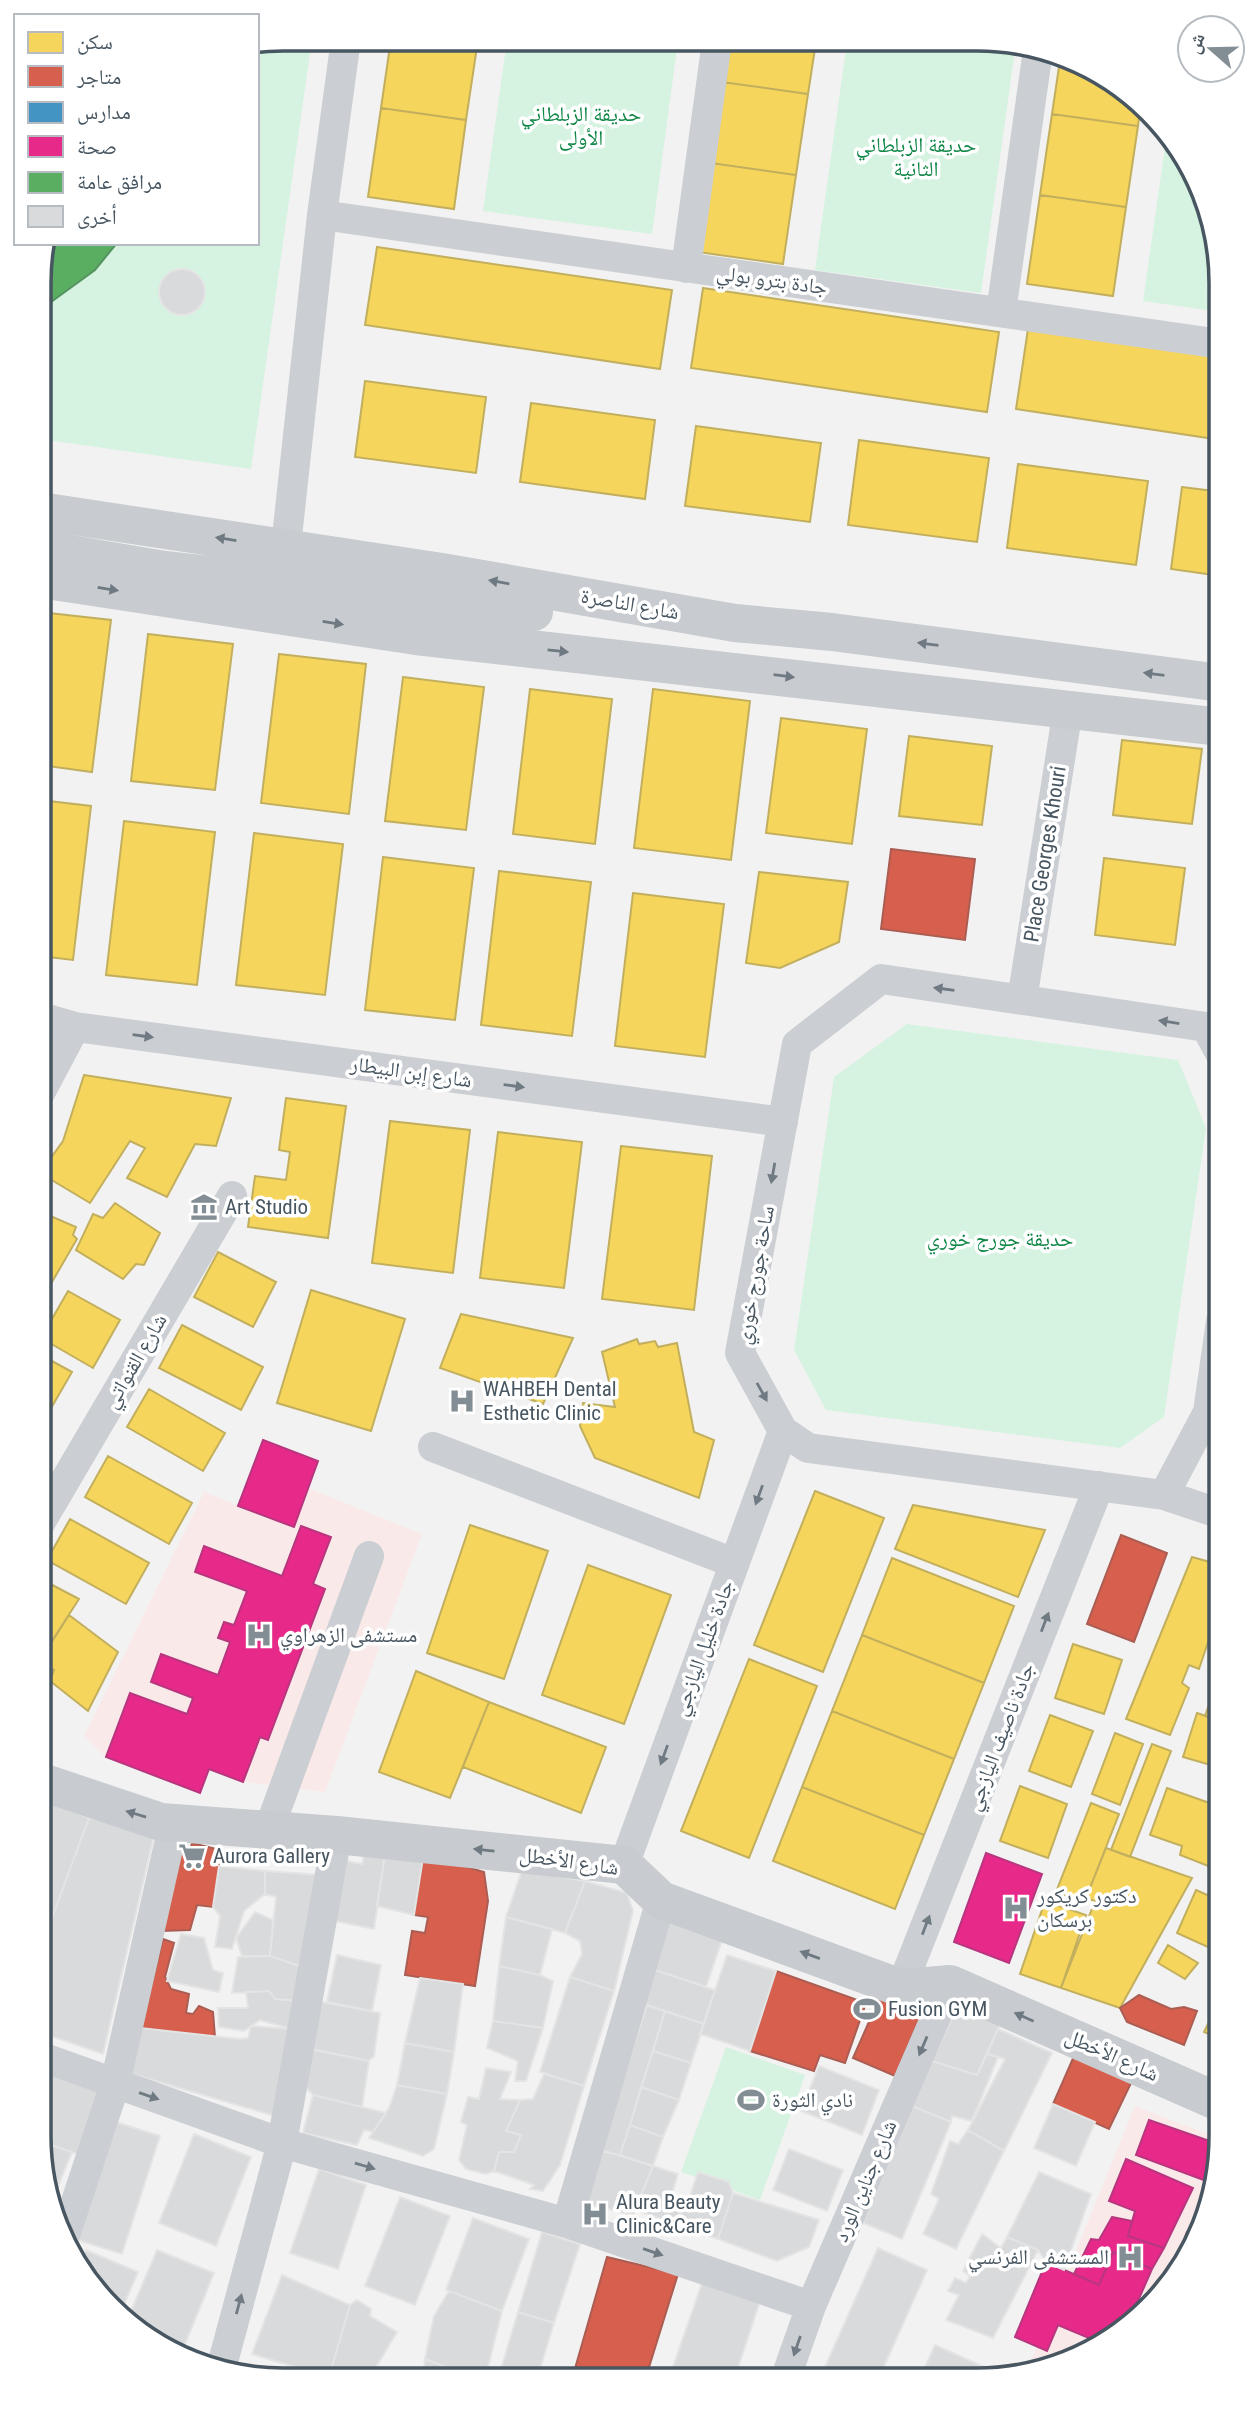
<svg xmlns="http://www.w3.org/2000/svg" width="1260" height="2419" font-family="'Roboto Condensed','Noto Naskh Arabic',sans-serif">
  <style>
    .education { fill: #e4e3e5 }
    .medical { fill: #f9eae9 }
    .green { fill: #d5f3e0 }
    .homes { fill: #f6d55c; stroke: #c2af5e; stroke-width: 2 }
    .shops { fill: #d6604d; stroke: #ab5d53; stroke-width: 2 }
    .schools { fill: #4393c3; stroke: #4481a6; stroke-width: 2 }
    .health { fill: #e7298a; stroke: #b7367e; stroke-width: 2 }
    .public { fill: #5aae61; stroke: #549461; stroke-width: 2 }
    .building { fill: #d9dadb; stroke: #e4e4e5; stroke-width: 2 }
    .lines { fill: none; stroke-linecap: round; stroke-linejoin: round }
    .minor { stroke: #cbced2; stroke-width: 30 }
    .major { stroke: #c8ccd0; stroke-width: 38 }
    .oneway { fill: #6e7982 }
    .oneway2 { fill: #6f7a83 }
    .labels { text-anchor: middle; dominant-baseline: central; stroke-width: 7; stroke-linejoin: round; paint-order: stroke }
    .park-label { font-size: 21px; fill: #0e8646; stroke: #fff }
    .street-label { font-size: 21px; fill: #475661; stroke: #fff }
    .poi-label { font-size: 21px; fill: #475661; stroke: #fff; text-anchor: start }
    .rim { fill: none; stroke: #475661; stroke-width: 3.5 }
  </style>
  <rect width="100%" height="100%" fill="#f3f2f2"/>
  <!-- education -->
  <path class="education" d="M1221 904V997L1208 989Z"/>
  <!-- medical -->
  <path class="medical" d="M308 1488 422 1534 325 1792 243 1782 210 1769 200 1793 106 1757 84 1736 204 1492 293 1527Z
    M1135 2106 1221 2139V2153L1203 2230 1171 2285 1113 2339 1056 2368 1026 2373Z"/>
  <!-- green -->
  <path class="green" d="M282 39H312L251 469 40 439 41 251 43 243H257V43Z
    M507 40 678 41 652 234 483 211Z
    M847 42 1016 43 981 293 815 270Z
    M1166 140 1209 204 1221 282V312L1143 301Z
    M907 1024 1178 1060 1206 1128 1164 1417 1120 1448 826 1410 794 1350 834 1077Z
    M726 2047 805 2075 760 2200 681 2172Z"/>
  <!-- homes -->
  <path class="homes" d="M391 39 478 40 466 120 381 108Z
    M728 41 816 42 808 94 722 82Z
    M1060 60 1139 99 1141 103 1138 126 1052 114Z
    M722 82 808 94 796 175 711 163Z
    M381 108 466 120 454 209 368 197Z
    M1052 114 1138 126 1126 207 1040 195Z
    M711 163 796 175 783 264 698 252Z
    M1040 195 1126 207 1113 296 1027 284Z
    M377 247 672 290 660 369 365 325Z
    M703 288 999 332 987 412 691 368Z
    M1028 329 1221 357V440L1016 409Z
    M365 381 486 397 476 473 355 457Z
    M531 403 655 420 645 499 520 482Z
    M696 426 821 443 810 522 685 506Z
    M859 440 989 458 977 542 848 525Z
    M1018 464 1148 481 1136 565 1007 548Z
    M1182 487 1221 492V576L1171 569Z
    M40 612 111 620 92 772 40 765Z
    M148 634 233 644 215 790 131 781Z
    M279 654 366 664 349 814 261 803Z
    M403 677 484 687 466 830 385 821Z
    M530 689 612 699 595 844 513 834Z
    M653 689 750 701 731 860 634 848Z
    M781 718 867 729 852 844 766 833Z
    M909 736 992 746 982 825 899 816Z
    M1122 740 1202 749 1192 824 1113 815Z
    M40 800 91 806 73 960 40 956Z
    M124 821 215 832 197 985 106 975Z
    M254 833 343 844 325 995 236 985Z
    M383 857 474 868 455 1020 365 1010Z
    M1104 858 1185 868 1175 945 1095 935Z
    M499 871 591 882 572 1036 481 1025Z
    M759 872 848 882 839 942 780 968 746 963Z
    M633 893 724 904 705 1057 615 1046Z
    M84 1075 231 1098 216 1146 195 1144 167 1197 127 1178 145 1148 130 1141 90 1203 40 1173 63 1141Z
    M286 1098 346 1106 328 1238 248 1227 255 1176 286 1180 290 1152 279 1150Z
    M390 1121 470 1130 453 1273 372 1263Z
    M498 1132 582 1142 564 1288 480 1278Z
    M621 1146 712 1156 694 1310 602 1299Z
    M115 1203 160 1233 144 1265 136 1264 123 1279 76 1250 93 1214 103 1218Z
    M41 1212 76 1227 73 1235 77 1239 52 1282 39 1272Z
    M218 1252 276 1282 253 1327 194 1297Z
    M311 1290 405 1319 371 1431 277 1403Z
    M68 1291 120 1320 93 1368 41 1338Z
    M461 1314 573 1338 543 1404 440 1368Z
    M182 1325 263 1367 241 1410 159 1368Z
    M637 1339 639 1344 655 1341 658 1347 677 1343 694 1432 714 1440 699 1498 595 1458 580 1426 583 1403 615 1407 602 1352Z
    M39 1354 72 1372 39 1429Z
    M149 1389 225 1433 203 1471 127 1427Z
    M108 1456 192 1503 169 1544 85 1497Z
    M815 1491 884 1518 823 1672 754 1645Z
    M913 1505 1045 1530 1018 1597 895 1549Z
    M70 1519 149 1563 126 1604 47 1560Z
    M470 1525 548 1551 504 1679 427 1653Z
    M1192 1557 1221 1565V1604L1199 1669 1189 1665 1182 1683 1189 1688 1170 1735 1126 1719Z
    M892 1558 1014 1606 984 1683 862 1635Z
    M588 1565 671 1595 624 1724 542 1695Z
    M39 1578 79 1599 39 1661Z
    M69 1615 118 1652 88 1711 50 1681 54 1670 39 1662Z
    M862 1635 984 1683 954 1759 832 1711Z
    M1073 1644 1122 1660 1104 1714 1055 1698Z
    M749 1659 817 1686 749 1858 681 1831Z
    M1221 1669V1721L1205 1716Z
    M416 1671 489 1702 450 1798 379 1772Z
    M489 1702 606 1747 581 1813 463 1767Z
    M832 1711 954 1759 924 1835 802 1787Z
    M1197 1713 1221 1721V1768L1183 1757Z
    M1050 1715 1093 1731 1071 1787 1029 1771Z
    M1115 1733 1143 1744 1120 1805 1092 1794Z
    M1152 1744 1171 1751 1130 1857 1111 1850Z
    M1020 1786 1067 1804 1048 1858 1000 1841Z
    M802 1787 924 1835 895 1909 773 1861Z
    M1167 1788 1221 1807V1819L1213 1837 1221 1842V1871L1180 1855 1182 1846 1150 1835Z
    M1091 1803 1119 1814 1084 1903 1056 1892Z
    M1106 1848 1192 1878 1120 2008 1061 1988 1095 1901 1086 1898Z
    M1196 1890 1221 1901V1953L1177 1933Z
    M1045 1901 1086 1915 1061 1988 1020 1974Z
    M1168 1945 1198 1963 1185 1979 1158 1963Z
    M1221 1998V2039L1204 2032Z"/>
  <!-- shops -->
  <path class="shops" d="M891 849 975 859 965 940 881 929Z
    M1121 1535 1167 1553 1134 1642 1087 1624Z
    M192 1843 216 1849 214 1853 221 1856 213 1907 197 1905 190 1930 161 1931 180 1850 190 1851Z
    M423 1858 446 1861 484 1872 488 1901 475 1986 405 1975 412 1931 425 1933 428 1917 414 1915Z
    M163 1939 174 1943 165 1977 171 1989 189 1994 186 2013 193 2014 199 2006 213 2012 215 2037 141 2028Z
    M776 1971 866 2003 845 2063 820 2055 814 2071 750 2051Z
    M1139 1995 1171 2009 1184 2007 1197 2011 1184 2045 1127 2022 1120 2008Z
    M879 1999 920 2017 895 2076 853 2058Z
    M1078 2047 1133 2079 1109 2129 1053 2104Z
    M607 2257 678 2274 645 2380 572 2379Z"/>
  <!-- schools -->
  <path class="schools" d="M1221 916V957L1215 956Z"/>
  <!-- health -->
  <path class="health" d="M263 1440 318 1461 294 1527 238 1506Z
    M301 1526 331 1537 313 1584 325 1589 268 1740 260 1737 243 1782 209 1769 200 1793 106 1757 130 1693 187 1714 193 1698 151 1682 161 1654 218 1675 230 1642 218 1638 224 1622 234 1625 247 1591 195 1572 204 1546 282 1576Z
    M986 1853 1042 1874 1009 1963 954 1942Z
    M1149 2120 1221 2145 1214 2184 1136 2155Z
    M1126 2159 1193 2188 1164 2248 1128 2236 1135 2211 1109 2201Z
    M1112 2217 1132 2221 1128 2236 1164 2248 1152 2269 1113 2252 1099 2285 1074 2274 1091 2239 1099 2240Z
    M1187 2232 1199 2237 1171 2286 1167 2284Z
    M1113 2252 1152 2269 1127 2326 1113 2339 1103 2344 1058 2325 1047 2351 1015 2337 1046 2262 1099 2285Z"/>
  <!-- public -->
  <path class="public" d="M43 243H117L95 270 40 310 41 251Z"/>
  <!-- building -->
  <path class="building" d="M159 292a23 23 0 1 1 46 0a23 23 0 1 1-46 0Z
    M39 1795 89 1818 39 1953Z
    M89 1818 156 1827 103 2054 39 2032V1953Z
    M367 1844 385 1854 374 1929 335 1921 347 1861 362 1864Z
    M385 1854 423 1858 414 1915 377 1906Z
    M219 1866 265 1871V1894L244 1911 232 1949 215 1947 220 1916 213 1907Z
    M522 1870 585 1881 565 1933 506 1917Z
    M265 1871 321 1875 305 1968 270 1956 276 1897 265 1894Z
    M585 1881 627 1893 633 1911 614 1991 570 1977 582 1954 580 1941 565 1933Z
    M255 1912 273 1920 270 1956H242L236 1938Z
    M506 1917 552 1929 540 1975 499 1966Z
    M667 1921 722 1940 706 1987 652 1969Z
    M181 1934 204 1938 213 1970 223 1973 219 1992 167 1981Z
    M337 1955 381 1965 372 2011 327 2002Z
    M727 1955 776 1971 750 2051 700 2034Z
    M270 1956 305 1968 299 2001 275 1999 269 1991 232 1993 238 1957Z
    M499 1966 540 1975 553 1981 543 2028 493 2021Z
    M652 1969 715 1990 704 2024 640 2003Z
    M570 1977 614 1991 584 2086 540 2072Z
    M420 1978 463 1984 454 2052 405 2043Z
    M269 1991 275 1999 299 2001 291 2029 260 2020 244 2031 219 2027 218 2008H248L246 1992Z
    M322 2002 380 2013 374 2056 369 2061 303 2047Z
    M647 2005 665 2011 630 2125 620 2155 599 2151Z
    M957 2007 1002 2020 977 2075 932 2061Z
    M665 2011 704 2024 691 2063 653 2051Z
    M493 2021 543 2028 526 2081H515L518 2061 487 2048Z
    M251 2026 291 2029 275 2116 125 2072 141 2028 239 2039 248 2038Z
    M998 2029 1052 2053 1004 2151 968 2130 1005 2059 987 2054Z
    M405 2043 454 2052 447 2094 397 2085Z
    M310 2049 369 2061 362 2107 313 2095 304 2085Z
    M653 2051 691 2063 679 2100 641 2087Z
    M987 2054 998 2057 972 2121 952 2116 951 2122 912 2106 932 2061 977 2075Z
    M819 2066 879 2090 862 2135 801 2111Z
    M486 2068 511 2072 500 2099 520 2100 506 2131 521 2135 514 2152H499L494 2171 486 2174 466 2169 459 2160 467 2125 461 2122 468 2097 479 2099Z
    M39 2071 99 2092 78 2154 39 2141Z
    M544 2074 584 2086 560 2165 543 2191 530 2189 534 2185 494 2171 499 2152H514L521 2135 506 2131 520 2100 533 2099Z
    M397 2085 447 2094 434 2149 423 2156 369 2138 389 2108Z
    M641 2087 679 2100 663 2137 630 2125Z
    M313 2095 362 2107 386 2113 373 2132 364 2130 357 2145 303 2133Z
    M1053 2104 1095 2122 1076 2166 1034 2148Z
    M912 2106 951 2122 902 2239 863 2223Z
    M116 2122 160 2136 122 2254 78 2240Z
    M630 2125 663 2137 653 2166 620 2155Z
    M968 2130 1004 2151 956 2249 923 2234 939 2199 931 2194 950 2141 958 2144Z
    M194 2134 251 2157 216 2246 159 2223Z
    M39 2141 72 2152 58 2186 46 2182Z
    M789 2149 843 2170 827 2211 773 2190Z
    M594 2151H605L653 2166 633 2215 588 2204 583 2187Z
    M653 2166 678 2174 668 2207 682 2212 670 2222 635 2210Z
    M319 2169 366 2185 338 2269 290 2253Z
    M698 2172 729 2182 733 2193 718 2239 670 2222 686 2208Z
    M1039 2172 1091 2194 1064 2270 1046 2262 1038 2250 1007 2237Z
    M47 2190 60 2194 52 2216 51 2215Z
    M733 2193 819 2220 809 2247 777 2261 718 2239Z
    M400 2197 450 2216 415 2305 365 2286Z
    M473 2218 529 2239 502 2311 446 2290Z
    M542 2232 580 2244 554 2323 518 2312Z
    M982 2234 1001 2248 1007 2237 1038 2250 993 2338 946 2320 959 2295 948 2291 955 2278 966 2283 970 2276 963 2271Z
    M878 2248 927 2270 878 2380H856L825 2367Z
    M86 2250 138 2272 119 2317 82 2261Z
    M157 2250 214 2273 181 2354 160 2346 126 2323Z
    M282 2275 350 2305 329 2377 252 2354Z
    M702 2283 760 2301 734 2380H678L680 2373 672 2370Z
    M449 2291 502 2311 485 2379H476L425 2359 434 2316Z
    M357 2300 371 2309 370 2316 397 2332 369 2379H360L331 2370 350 2305Z
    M518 2312 554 2323 537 2379H498Z
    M935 2345 1004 2376 978 2380H919Z
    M425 2359 476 2379H411L417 2369 424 2370Z
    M244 2368 276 2378H250L241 2376Z"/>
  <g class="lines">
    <!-- minor -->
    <path class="minor" d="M322 215 1221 344
      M686 268 717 41
      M1001 312 1038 50
      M286 546 322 215 346 39
      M1022 1000 1068 709
      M40 1017 75 1027 783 1122
      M40 1093 75 1027
      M433 1447 734 1563
      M1164 1495 1208 1412 1221 1321
      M1221 1514 1164 1495 808 1448 783 1431 740 1353 797 1044 881 979 1206 1027 1221 1055
      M39 1525 232 1196
      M269 1829 369 1556
      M624 1865 783 1431
      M901 1988 1099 1486
      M39 2056 282 2143 567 2223 811 2306
      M567 2223 661 1900
      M65 2235 115 2084 174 1822
      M221 2369 282 2143 337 1835
      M785 2380 811 2306 950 1984"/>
    <!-- major -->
    <path class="major" d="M40 511 442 572 735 623 832 632 1221 683
      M40 549 165 570 534 612
      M40 579 416 636 1221 727
      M39 1781 161 1822 337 1835 624 1865 661 1900 901 1988 950 1984 1221 2103"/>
  </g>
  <!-- one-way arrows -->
  <defs><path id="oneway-solid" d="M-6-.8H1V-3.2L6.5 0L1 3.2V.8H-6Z" transform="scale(1.75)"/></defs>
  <g class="oneway">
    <use href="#oneway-solid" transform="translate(226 539) rotate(-171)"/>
    <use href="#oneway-solid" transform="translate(499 582) rotate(-170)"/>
    <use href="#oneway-solid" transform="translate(108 589) rotate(9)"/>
    <use href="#oneway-solid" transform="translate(333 623) rotate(9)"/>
    <use href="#oneway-solid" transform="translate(928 644) rotate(-173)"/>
    <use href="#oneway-solid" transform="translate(558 651) rotate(6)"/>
    <use href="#oneway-solid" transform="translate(1154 674) rotate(-173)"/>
    <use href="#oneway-solid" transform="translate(784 676) rotate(7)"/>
    <use href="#oneway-solid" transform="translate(136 1814) rotate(-163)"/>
    <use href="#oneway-solid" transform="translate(484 1850) rotate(-174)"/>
    <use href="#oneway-solid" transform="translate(810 1955) rotate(-160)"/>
    <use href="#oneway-solid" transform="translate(1024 2017) rotate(-156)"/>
  </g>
  <g class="oneway2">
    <use href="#oneway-solid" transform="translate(944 989) rotate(-172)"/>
    <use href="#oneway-solid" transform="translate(1169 1022) rotate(-171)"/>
    <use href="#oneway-solid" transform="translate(143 1036) rotate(8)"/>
    <use href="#oneway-solid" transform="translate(514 1086) rotate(8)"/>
    <use href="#oneway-solid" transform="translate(773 1173) rotate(100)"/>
    <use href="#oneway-solid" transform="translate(762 1392) rotate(61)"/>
    <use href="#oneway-solid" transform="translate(759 1495) rotate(110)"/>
    <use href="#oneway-solid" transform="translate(1045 1622) rotate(-69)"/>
    <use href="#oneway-solid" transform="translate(664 1755) rotate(110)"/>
    <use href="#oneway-solid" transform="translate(926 1925) rotate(-69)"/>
    <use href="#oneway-solid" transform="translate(923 2046) rotate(113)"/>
    <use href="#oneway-solid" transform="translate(149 2096) rotate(19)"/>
    <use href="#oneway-solid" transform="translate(365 2166) rotate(16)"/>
    <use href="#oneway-solid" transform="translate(653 2252) rotate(19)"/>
    <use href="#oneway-solid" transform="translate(239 2304) rotate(-75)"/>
    <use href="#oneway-solid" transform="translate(797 2346) rotate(109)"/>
  </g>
  <!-- icons -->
  <defs>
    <symbol id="museum-bare" viewBox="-9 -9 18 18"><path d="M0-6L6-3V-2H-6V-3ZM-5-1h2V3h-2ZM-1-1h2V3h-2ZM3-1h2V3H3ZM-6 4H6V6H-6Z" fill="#838d94" stroke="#fff" stroke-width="2.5" paint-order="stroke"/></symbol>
    <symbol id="hospital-bare" viewBox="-9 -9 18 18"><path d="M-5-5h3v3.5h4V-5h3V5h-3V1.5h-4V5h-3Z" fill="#838d94" stroke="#fff" stroke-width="2.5" paint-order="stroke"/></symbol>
    <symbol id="supermarket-bare" viewBox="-9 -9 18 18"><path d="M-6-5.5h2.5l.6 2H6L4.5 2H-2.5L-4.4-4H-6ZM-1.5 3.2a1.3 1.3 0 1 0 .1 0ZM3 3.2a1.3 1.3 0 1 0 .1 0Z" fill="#838d94" stroke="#fff" stroke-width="2.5" paint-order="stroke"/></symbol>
    <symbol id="stadium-bare" viewBox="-9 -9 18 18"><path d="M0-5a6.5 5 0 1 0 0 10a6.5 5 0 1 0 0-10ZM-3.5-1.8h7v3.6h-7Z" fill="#838d94" stroke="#fff" stroke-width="2.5" paint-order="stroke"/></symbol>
  </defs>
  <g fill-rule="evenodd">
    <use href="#museum-bare" x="185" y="1188" width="38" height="38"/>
    <use href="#hospital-bare" x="443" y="1382" width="38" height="38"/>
    <use href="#hospital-bare" x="240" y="1616" width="38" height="38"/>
    <use href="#supermarket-bare" x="173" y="1837" width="38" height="38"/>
    <use href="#hospital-bare" x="997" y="1889" width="38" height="38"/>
    <use href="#stadium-bare" x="848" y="1990" width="38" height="38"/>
    <use href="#stadium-bare" x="732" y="2081" width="38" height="38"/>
    <use href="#hospital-bare" x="576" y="2195" width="38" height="38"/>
    <use href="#hospital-bare" x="1111" y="2238" width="38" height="38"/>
  </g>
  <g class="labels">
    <!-- park labels -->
    <g class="park-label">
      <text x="581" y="114">حديقة الزبلطاني<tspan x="581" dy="24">الأولى</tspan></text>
      <text x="916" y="145">حديقة الزبلطاني<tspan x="916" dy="24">الثانية</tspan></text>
      <text x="1000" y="1239">حديقة جورج خوري</text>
    </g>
    <!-- street labels -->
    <g class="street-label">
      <text transform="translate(772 280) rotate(8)">جادة بترو بولي</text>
      <text transform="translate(630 604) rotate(10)">شارع الناصرة</text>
      <text transform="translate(1045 854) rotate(-81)">Place Georges Khouri</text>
      <text transform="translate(411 1072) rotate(8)">شارع إبن البيطار</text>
      <text transform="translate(755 1275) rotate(-80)">ساحة جورج خوري</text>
      <text transform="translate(135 1361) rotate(-60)">شارع القنواتي</text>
      <text transform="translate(703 1648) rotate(-70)">جادة خليل اليازجي</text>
      <text transform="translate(1000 1737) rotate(-69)">جادة ناصيف اليازجي</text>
      <text transform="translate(569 1861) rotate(8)">شارع الأخطل</text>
      <text transform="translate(1112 2055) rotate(24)">شارع الأخطل</text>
      <text transform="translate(865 2181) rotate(-67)">شارع جناين الورد</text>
    </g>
    <!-- poi labels -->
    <g class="poi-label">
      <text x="225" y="1207">Art Studio</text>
      <text x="483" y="1389">WAHBEH Dental<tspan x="483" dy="24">Esthetic Clinic</tspan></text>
      <text x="280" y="1635">مستشفى الزهراوي</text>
      <text x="213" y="1856">Aurora Gallery</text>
      <text x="1037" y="1896">دكتور كريكور<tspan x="1037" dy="24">برسكان</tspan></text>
      <text x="888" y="2009">Fusion GYM</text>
      <text x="772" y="2100">نادي الثورة</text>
      <text x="616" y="2202">Alura Beauty<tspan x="616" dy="24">Clinic&amp;Care</tspan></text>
      <text x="1109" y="2257" text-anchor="end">المستشفى الفرنسي</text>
    </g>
  </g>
  <!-- crop -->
  <path d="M0 0H1260V2419H0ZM283 51H977A232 232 0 0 1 1209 283V2136A232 232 0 0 1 977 2368H283A232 232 0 0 1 51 2136V283A232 232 0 0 1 283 51Z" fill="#fff" fill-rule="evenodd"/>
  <path class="rim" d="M283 51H977A232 232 0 0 1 1209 283V2136A232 232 0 0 1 977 2368H283A232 232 0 0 1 51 2136V283A232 232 0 0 1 283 51Z"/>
  <!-- legend -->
  <rect x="14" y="14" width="245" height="231" fill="#ffffff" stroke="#b5bbc0" stroke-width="2"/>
  <rect x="28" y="32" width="35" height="21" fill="#f6d55c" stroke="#b5bbc0" stroke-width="2"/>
  <text x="77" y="49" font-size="21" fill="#475661">سكن</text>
  <rect x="28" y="66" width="35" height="21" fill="#d6604d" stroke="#b5bbc0" stroke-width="2"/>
  <text x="77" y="84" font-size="21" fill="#475661">متاجر</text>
  <rect x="28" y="102" width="35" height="21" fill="#4393c3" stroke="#b5bbc0" stroke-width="2"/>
  <text x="77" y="119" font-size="21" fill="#475661">مدارس</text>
  <rect x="28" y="136" width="35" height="21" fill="#e7298a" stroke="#b5bbc0" stroke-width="2"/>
  <text x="77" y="154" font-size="21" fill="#475661">صحة</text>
  <rect x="28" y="172" width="35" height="21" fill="#5aae61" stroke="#b5bbc0" stroke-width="2"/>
  <text x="77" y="189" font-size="21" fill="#475661">مرافق عامة</text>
  <rect x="28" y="206" width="35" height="21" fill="#d9dadb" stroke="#b5bbc0" stroke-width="2"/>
  <text x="77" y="224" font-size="21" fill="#475661">أخرى</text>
  <!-- north arrow -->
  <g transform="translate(1211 49) rotate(290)"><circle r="33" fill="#ffffff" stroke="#b5bbc0" stroke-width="2"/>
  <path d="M0-5L12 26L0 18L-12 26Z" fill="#838d94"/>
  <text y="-10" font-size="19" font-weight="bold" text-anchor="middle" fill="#475661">ش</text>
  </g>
</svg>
